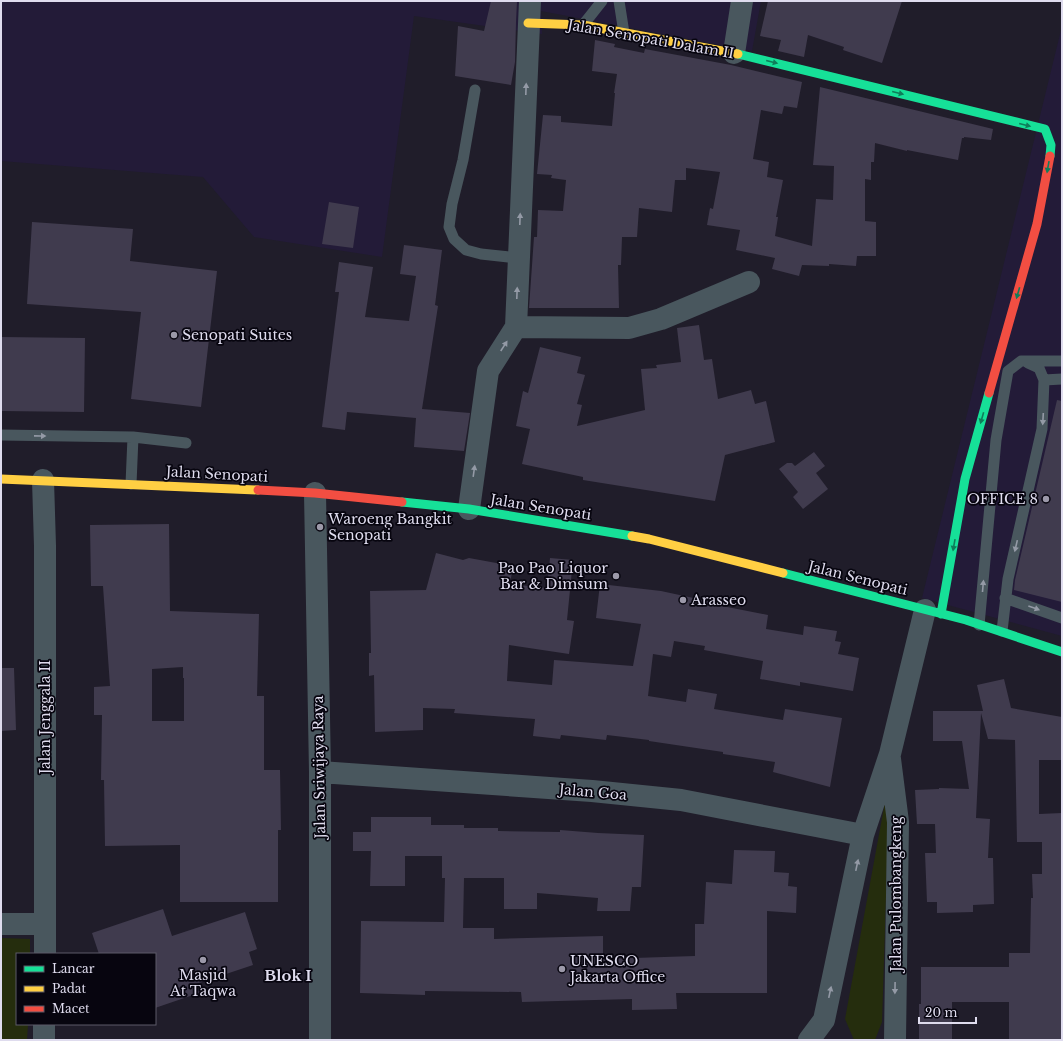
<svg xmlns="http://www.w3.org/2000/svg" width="1063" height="1041" font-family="'Libre Baskerville',serif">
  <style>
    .built { fill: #231b38 }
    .green { fill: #252d0d }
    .building { fill: #403b4e; fill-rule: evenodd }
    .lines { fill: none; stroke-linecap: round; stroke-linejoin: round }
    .lane { stroke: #49575e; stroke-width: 11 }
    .street { stroke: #49575e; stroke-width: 22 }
    .fast { stroke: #16e098; stroke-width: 9 }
    .slow { stroke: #ffcf43; stroke-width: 9 }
    .jam { stroke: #f24e42; stroke-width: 9 }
    .oneway { fill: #0f7d5a }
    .oneway2 { fill: #949aa6 }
    .poi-dot { fill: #9c99a9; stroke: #07050f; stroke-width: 1.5 }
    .labels { text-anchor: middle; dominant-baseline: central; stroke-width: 3.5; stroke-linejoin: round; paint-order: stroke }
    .street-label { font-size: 14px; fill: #dfdcee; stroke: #07050f }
    .poi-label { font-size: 14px; fill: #dfdcee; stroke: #07050f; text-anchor: start }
    .neighbourhood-label { font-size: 15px; font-weight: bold; fill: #dfdcee; stroke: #07050f }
  </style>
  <rect width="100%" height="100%" fill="#201d2a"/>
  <!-- built -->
  <path class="built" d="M1 1H761L752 51 541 11 542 34 414 16 382 257 254 237 203 177 1 161Z
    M1062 26V636L922 598Z"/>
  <!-- green -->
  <path class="green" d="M885 802H889L882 1022 875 1040H854L845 1019Z
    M1 938 30 939V954H17V1024H28L27 1040H1Z"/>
  <!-- building -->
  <path class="building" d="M491 1H517L516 22 515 62 511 85 455 76 458 26 484 31Z
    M768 1H902L882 63 843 50 844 47 808 35 804 57 778 51 781 40 760 36Z
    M595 40 615 44 614 47 644 53 645 49 731 65 802 82 797 108 784 106 782 114 761 110 753 159 769 162 767 177 783 180 776 217H778L775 236 812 246 816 199 833 200 834 166 813 165 820 87 993 129 991 140 964 137V138H962L958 160 907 150V151L875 143 874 162H871V180L865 179V221L876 222V256H857L856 266 829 264V266L802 265 799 276 772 269 775 258 736 250 740 230 707 225 710 208 713 209 720 172 686 168V180H675L672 212 639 208 637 237H622L621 265H618L619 308H529L534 237H537L538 210 563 211 566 180 551 178 552 175 537 174 543 115 561 116V122L612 126 615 93H614L617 74 592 71Z
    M329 202 359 207 353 248 322 244Z
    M32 222 133 229 130 261 217 271 201 407 131 399 141 312 27 304Z
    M404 245 442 250 435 305 438 306 422 409 470 413 464 451 414 447 416 418 347 412 345 430 322 427 339 292H335L339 262 373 267 365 317 409 321 416 276 400 274Z
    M699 325 704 360 712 359 718 399 751 390 755 404 766 401 775 442 725 455 715 501 583 480V477L522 464 530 429 516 426 523 391 528 393 540 347 581 357 577 373 585 375 577 404 582 405 577 426 645 410 641 369 657 368 656 365 681 362 677 328Z
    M1 337 85 338 84 412 1 411Z
    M1057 400 1062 401V602L1014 590 1015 580Z
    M814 452 825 466 816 473 828 489 803 509 793 497 798 492 779 469 787 463H792L795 466Z
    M169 524 170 611 259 614 257 696H264V770H280L281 830H278V902H180V845L105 846 104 780H101L102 715H94V687L110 686 103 586H91L90 525ZM183 667V678H184V721H152V669Z
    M436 553 463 560 469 558 513 566 510 584 547 588 550 558 573 560 567 620 574 621 569 654 509 645 507 681 552 685 554 660 633 666 641 624 596 618 600 584 661 591 712 602V604L768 615 766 629 803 635 804 626 837 631 835 641 841 642 838 654 859 658 853 691 800 682V686L760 679 763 661 704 650 705 646 674 641 671 657 653 654 648 696 686 702 688 689 717 694 714 709 783 720 785 709 842 718 830 787 773 772 775 762 723 754V752L649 741V740L607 735 606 740 561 735 560 739 533 736 535 719 454 713 455 709 423 708V730L375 732 374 675 369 676V653H371L370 591 426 590Z
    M1 668H14L16 730 1 731Z
    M1004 679 1011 708 1062 717V760H1039V814L1062 813V1040H1009V1002H952V1040H919V1004H921V967H1009V953H1030L1031 898H1033L1032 874H1042V842H1017L1015 740 988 739 981 713 976 818 990 819 988 858H993L994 904 973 905V912L937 913V902H927L925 853H936L935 824H917L915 790 939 789V788L969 789 962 741H933V711H983L977 685Z
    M371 817H431V825H464V828H498V831L560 832V830L598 833 644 835 641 887H632L630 911H597L598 898 537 893V909H504V878H464L463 928H494V939L603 936V959L695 956V924H704L706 882 732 884 734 850 775 851 774 872 789 873 788 886 797 887 796 913 767 911V993H676L677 1009 632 1010V999L522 1002 521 992 425 991V995L360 993 361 921 444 922 445 878H442V856H405V886H370L371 851H353V832H371Z
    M163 909 172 936 245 912 257 949 249 952 253 965 196 984 199 993 155 1008V954H99L92 933Z"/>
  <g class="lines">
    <!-- lane -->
    <path class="lane" d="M619 1 624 33
      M583 25 602 1
      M475 90 463 160 452 204 449 227 454 239 466 250 481 254 518 258
      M1044 380 1062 379
      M1 435 133 437 131 484
      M133 437 186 443
      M1005 598 1062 618
      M979 625 996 440 1008 371 1021 361H1062
      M1002 631 1008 579 1042 429 1044 380 1039 368 1028 363"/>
    <!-- street -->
    <path class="street" d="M734 53 742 1
      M516 327 629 328 661 319 749 282
      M43 480 45 546V954
      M315 493 320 772V1040
      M469 509 488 371 516 327 530 1
      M890 759 898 822 895 1040
      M320 772 592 791 681 800 863 835
      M1 924H45
      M44 1040V1024
      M809 1040 824 1020 863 835 890 754 925 610"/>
    <!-- fast -->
    <path class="fast" d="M738 54 1045 129 1051 145 1050 156
      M402 502 469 509 632 536
      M783 573 966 620 1062 652
      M941 614 965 479 989 393"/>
    <!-- slow -->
    <path class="slow" d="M528 23 583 25 738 54
      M1 479 258 490
      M632 536 649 539 783 573"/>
    <!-- jam -->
    <path class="jam" d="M989 393 1037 224 1050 156
      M258 490 315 493 402 502"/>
  </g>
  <!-- one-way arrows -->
  <defs><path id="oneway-solid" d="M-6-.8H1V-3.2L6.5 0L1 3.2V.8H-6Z"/></defs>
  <g class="oneway">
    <use href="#oneway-solid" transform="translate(772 62) rotate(14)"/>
    <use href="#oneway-solid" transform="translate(898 93) rotate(14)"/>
    <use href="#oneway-solid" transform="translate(1025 125) rotate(14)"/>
    <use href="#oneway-solid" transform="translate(1048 167) rotate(100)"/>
    <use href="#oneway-solid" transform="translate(1018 293) rotate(106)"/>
    <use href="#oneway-solid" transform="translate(982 418) rotate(106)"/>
    <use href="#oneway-solid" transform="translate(954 545) rotate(100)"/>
  </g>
  <g class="oneway2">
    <use href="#oneway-solid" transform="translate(526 89) rotate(-88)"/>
    <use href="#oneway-solid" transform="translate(520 219) rotate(-88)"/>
    <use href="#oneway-solid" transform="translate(517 293) rotate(-88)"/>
    <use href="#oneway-solid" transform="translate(504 346) rotate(-57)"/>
    <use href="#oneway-solid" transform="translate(1043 419) rotate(93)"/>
    <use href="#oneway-solid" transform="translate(40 436) rotate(1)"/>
    <use href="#oneway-solid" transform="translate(474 471) rotate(-82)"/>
    <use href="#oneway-solid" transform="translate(1016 546) rotate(103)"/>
    <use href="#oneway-solid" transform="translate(983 586) rotate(-85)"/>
    <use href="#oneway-solid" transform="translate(1034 608) rotate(20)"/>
    <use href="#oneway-solid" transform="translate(857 865) rotate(-78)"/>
    <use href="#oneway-solid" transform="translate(895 988) rotate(91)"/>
    <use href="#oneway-solid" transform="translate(830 992) rotate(-78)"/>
  </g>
  <!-- markers -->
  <g class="poi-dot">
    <circle cx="174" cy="335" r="4"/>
    <circle cx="1046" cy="499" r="4"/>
    <circle cx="320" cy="527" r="4"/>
    <circle cx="616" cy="576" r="4"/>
    <circle cx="683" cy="600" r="4"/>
    <circle cx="203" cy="960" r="4"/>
    <circle cx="562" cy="969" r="4"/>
  </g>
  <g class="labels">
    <!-- street labels -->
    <g class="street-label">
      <text transform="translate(651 39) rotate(10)">Jalan Senopati Dalam II</text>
      <text transform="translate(217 474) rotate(3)">Jalan Senopati</text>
      <text transform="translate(541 507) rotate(9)">Jalan Senopati</text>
      <text transform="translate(858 578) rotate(14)">Jalan Senopati</text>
      <text transform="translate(45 717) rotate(-90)">Jalan Jenggala II</text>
      <text transform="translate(319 767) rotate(-91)">Jalan Sriwijaya Raya</text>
      <text transform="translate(593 792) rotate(5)">Jalan Goa</text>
      <text transform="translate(896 894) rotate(-90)">Jalan Pulombangkeng</text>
    </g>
    <!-- poi labels -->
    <g class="poi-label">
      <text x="182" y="335">Senopati Suites</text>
      <text x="1038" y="499" text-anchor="end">OFFICE 8</text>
      <text x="328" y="519">Waroeng Bangkit<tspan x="328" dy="16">Senopati</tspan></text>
      <text x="608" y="568" text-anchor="end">Pao Pao Liquor<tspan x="608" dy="16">Bar &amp; Dimsum</tspan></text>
      <text x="691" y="600">Arasseo</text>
      <text x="570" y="961">UNESCO<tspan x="570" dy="16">Jakarta Office</tspan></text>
      <text x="203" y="975" text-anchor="middle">Masjid<tspan x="203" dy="16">At Taqwa</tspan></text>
    </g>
    <!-- neighbourhood labels -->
    <g class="neighbourhood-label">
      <text x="288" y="975">Blok I</text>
    </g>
  </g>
  <!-- border -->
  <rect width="1063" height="1041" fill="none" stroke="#dfdcee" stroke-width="4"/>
  <!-- legend -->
  <rect x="16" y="953" width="140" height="72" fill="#07050f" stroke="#5d5b68"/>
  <rect x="24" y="966" width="20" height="6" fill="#16e098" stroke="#5d5b68"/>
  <text x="52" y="973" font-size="12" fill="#dfdcee">Lancar</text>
  <rect x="24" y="986" width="20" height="6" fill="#ffcf43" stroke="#5d5b68"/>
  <text x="52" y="993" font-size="12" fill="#dfdcee">Padat</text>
  <rect x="24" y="1006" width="20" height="6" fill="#f24e42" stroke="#5d5b68"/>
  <text x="52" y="1013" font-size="12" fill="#dfdcee">Macet</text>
  <!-- scale -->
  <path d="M919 1017v6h57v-6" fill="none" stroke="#dfdcee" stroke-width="2"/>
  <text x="925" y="1017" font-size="12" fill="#dfdcee" stroke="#07050f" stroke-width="3" paint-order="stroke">20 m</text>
</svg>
